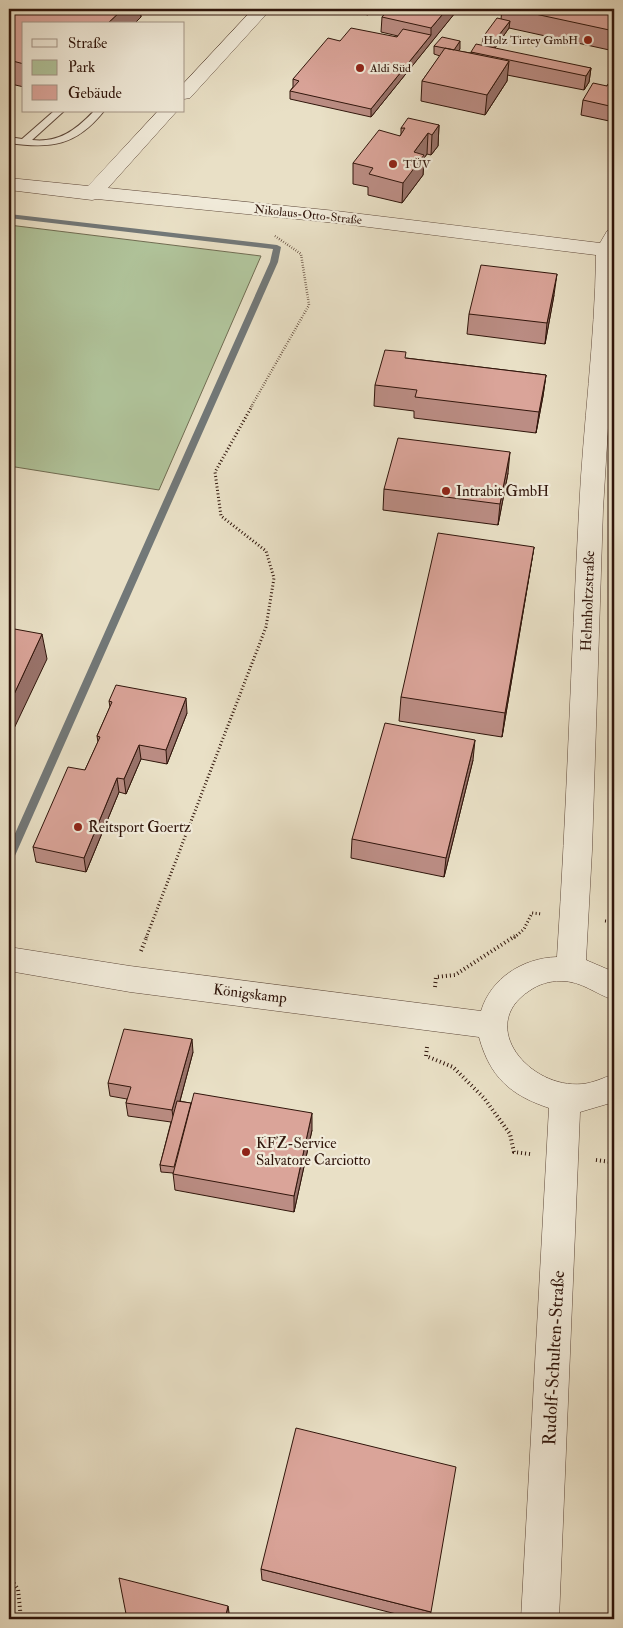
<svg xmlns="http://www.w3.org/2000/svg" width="623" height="1628" font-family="'IM FELL Double Pica',serif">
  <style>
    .green { fill: #b0c39a; stroke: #706c52 }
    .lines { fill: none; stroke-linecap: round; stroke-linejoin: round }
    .stream { fill: #727878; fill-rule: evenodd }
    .lane-casing { stroke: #5e483a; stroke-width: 2 }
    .street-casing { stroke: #5e483a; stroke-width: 1 }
    .path-far2 { stroke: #30150b; stroke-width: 2.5; stroke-dasharray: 0.5 2; stroke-linecap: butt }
    .path-far1 { stroke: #30150b; stroke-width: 3; stroke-dasharray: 1 2.5; stroke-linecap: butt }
    .path { stroke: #30150b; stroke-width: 4; stroke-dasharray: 1 3; stroke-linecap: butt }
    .lane { fill: #f1ebda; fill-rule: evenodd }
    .street { fill: #f1ebda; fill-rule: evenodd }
    .wall { fill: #bb8d84; stroke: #30150b }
    .shaded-wall { fill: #99736b; stroke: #30150b }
    .building { fill: #daa499; stroke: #30150b }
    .poi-dot { fill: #8f2418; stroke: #f1ebda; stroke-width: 2 }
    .labels { text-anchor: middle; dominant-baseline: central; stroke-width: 4.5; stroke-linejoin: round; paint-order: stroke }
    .far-poi-label { font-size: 12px; fill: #30150b; stroke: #f1ebda; text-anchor: start }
    .far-street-label { font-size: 12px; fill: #30150b; stroke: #f1ebda }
    .poi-label { font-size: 15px; fill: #30150b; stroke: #f1ebda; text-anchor: start }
    .street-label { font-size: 15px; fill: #30150b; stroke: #f1ebda }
    .near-street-label { font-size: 18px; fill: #30150b; stroke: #f1ebda }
  </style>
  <rect width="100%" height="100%" fill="#e9e0c6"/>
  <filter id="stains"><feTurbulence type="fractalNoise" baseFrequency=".004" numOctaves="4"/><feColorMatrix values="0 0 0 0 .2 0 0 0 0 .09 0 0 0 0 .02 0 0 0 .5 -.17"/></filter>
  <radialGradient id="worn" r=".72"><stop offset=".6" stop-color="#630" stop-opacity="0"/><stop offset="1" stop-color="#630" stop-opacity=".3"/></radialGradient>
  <!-- green -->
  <path class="green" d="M9 225 261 256 159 490 9 466Z"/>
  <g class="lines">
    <!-- stream -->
    <path class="stream" d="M9 214 277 245 281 247 278 262 14 858 13 861 9 862V847L270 262 273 249 9 218Z"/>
    <defs>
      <path id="lane" d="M54 111H64L32 140C59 143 76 130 94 111H104C76 146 51 149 9 143V137L22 139Z"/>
      <path id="street" d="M253 9H271L190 98 184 99V83Z
        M158 111H177L108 188 336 211 600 243 607 231 614 229V331L603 509 592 850 586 960 614 972V1000C595 994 582 981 561 981 549 981 539 984 529 991 476 1026 530 1089 582 1084 593 1083 603 1078 614 1074V1102L580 1112 559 1619H521L549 1108C510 1095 490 1077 479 1037L130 992 9 971V947L130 966 481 1011C491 978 523 958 557 957 567 808 571 660 579 511 583 426 595 341 596 255L336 223 97 199 92 200 9 190V178L88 186Z"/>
    </defs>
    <!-- lane casing -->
    <use href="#lane" class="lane-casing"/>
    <!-- street casing -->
    <use href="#street" class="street-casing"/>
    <!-- path-far2 -->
    <path class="path-far2" d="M251 407 309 305 301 254 275 236"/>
    <!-- path-far1 -->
    <path class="path-far1" d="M605 921 614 922
      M146 938 266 627 274 578 266 551 221 516 215 472 252 406
      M514 938 524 929 532 913 542 914"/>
    <!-- path -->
    <path class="path" d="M141 951 147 936
      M435 987 436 977 455 975 515 936
      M427 1047 426 1056 453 1067 484 1098 510 1134 514 1152 530 1154
      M596 1160 611 1162 614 1144
      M9 1577 18 1589 21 1619"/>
    <!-- lane -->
    <use href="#lane" class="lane"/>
    <!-- street -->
    <use href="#street" class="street"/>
  </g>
  <!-- wall -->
  <path class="wall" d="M9 9H140L141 17 24 24V87L11 84 9 86Z
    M320 9H374L368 15 346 10 342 14Z
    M389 9H458L371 117 290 99V91L293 87V79L340 41 397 37 398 36 381 32 382 17Z
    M502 9H614V51L509 28 495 48 482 45 483 37 501 19Z
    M434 46 460 49 458 51 471 53V52L591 68 589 82 584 90 507 75V81L485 115 421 101 422 81 440 56 434 54Z
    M614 74V122L581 115 583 100 607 86Z
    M439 125 438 146 431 155 427 154 424 158 423 175 402 203 368 195V187L353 184V163L400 136 401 134V128Z
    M554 295 545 344 467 334 469 314Z
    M406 358 546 375 543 396 536 433 414 418V411L374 406 375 385Z
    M508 473 498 525 383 510 384 489Z
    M534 547 530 571 502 737 399 721 401 697Z
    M109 701 187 713 167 764 141 759 126 794 119 792 86 872 36 862 33 847 85 770 98 742 97 736 110 707Z
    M473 760 444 877 351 858 352 839Z
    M193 1052 180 1101 312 1130 294 1212 175 1190 173 1173 161 1172 160 1165 171 1122 128 1116 126 1103 127 1099 110 1096 108 1083Z
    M261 1569 431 1612 429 1619H416L262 1580Z"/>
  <!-- shaded-wall -->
  <path class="shaded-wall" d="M123 9H140L141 17 134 24H107Z
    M342 9H346L342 14Z
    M369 9H374L368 15Z
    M447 9H455V13L371 117V109L431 35V28Z
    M510 21 509 28 495 48V40Z
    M460 41V49L453 58V51Z
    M509 61 507 81 485 115 487 95Z
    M591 68 589 82 584 90 586 76Z
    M9 71 11 84 9 86Z
    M439 125 438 146 431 155 432 135Z
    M428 133 427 154 424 158 423 175 402 203 403 183 414 152Z
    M557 274 554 295 545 344 547 323Z
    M546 375 543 396 536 433 539 412Z
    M510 452 508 473 498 525 500 504Z
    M534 547 530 571 502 737 505 713Z
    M42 634 47 659 9 739V705Z
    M186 698 187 713 167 764 166 750Z
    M475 740 473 760 444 877 446 858Z
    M139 745 141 759 126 794 124 779Z
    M117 778 119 792 86 872 84 858Z
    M192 1039 193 1052 174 1123 172 1110Z
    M312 1113V1130L294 1212V1196Z
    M228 1606 230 1619H225Z"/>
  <!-- building -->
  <path class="building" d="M9 9H123L107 24H24V64L9 60Z
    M389 9H447L431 28 382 17Z
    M512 9H614V31Z
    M497 18 510 21 495 40 483 37Z
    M351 28 397 37 403 29 431 35 371 109 290 91 299 81 293 79 328 38 340 41Z
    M442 37 460 41 454 50 434 46Z
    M476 44 591 68 586 76 471 52Z
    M445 48 509 61 487 95 422 81Z
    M614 74V107L583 100 593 83 607 86Z
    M408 118 439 125 432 135 428 133 414 152 424 155 403 183 369 174 373 168 353 163 379 130 400 136 405 128H401Z
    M481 265 557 274 547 323 469 314Z
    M385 350 406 352 405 358 546 375 539 412 415 397 417 390 375 385Z
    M398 438 510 452 500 504 384 489Z
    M438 533 534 547 505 713 401 697Z
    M9 628 42 634 9 705Z
    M116 685 186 698 166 750 139 745 124 779 117 778 84 858 33 847 68 767 85 770 100 737 97 736 112 702 109 701Z
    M385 723 475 740 446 858 352 839Z
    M124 1029 192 1039 172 1110 126 1103 131 1087 108 1083Z
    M194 1093 312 1113 294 1196 173 1174Z
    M177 1101 191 1103 174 1167 160 1165Z
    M296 1428 456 1467 431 1612 261 1569Z
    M119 1578 228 1606 225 1619H127Z"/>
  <!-- markers -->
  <g class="poi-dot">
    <circle cx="588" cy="40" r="5"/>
    <circle cx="360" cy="68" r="5"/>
    <circle cx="393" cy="164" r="5"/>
    <circle cx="446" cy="491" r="5"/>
    <circle cx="78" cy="827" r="5"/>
    <circle cx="246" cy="1152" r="5"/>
  </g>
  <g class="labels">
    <!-- far-poi labels -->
    <g class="far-poi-label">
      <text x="578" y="40" text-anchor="end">Holz Tirtey GmbH</text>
      <text x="370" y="68">Aldi Süd</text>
      <text x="403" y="164">TÜV</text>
    </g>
    <!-- far-street labels -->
    <g class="far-street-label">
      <text transform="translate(308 215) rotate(6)">Nikolaus-Otto-Straße</text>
    </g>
    <!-- poi labels -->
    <g class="poi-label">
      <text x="456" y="491">Intrabit GmbH</text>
      <text x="88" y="827">Reitsport Goertz</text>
      <text x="256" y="1143">KFZ-Service<tspan x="256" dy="17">Salvatore Carciotto</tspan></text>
    </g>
    <!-- street labels -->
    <g class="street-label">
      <text transform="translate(588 601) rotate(-88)">Helmholtzstraße</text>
      <text transform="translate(250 994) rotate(7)">Königskamp</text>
    </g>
    <!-- near-street labels -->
    <g class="near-street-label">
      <text transform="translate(554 1358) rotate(-87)">Rudolf-Schulten-Straße</text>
    </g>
  </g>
  <!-- margin -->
  <rect width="623" height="1628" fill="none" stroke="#e9e0c6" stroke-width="30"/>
  <rect x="10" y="10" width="603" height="1608" fill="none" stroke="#30150b" stroke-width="2.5"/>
  <rect x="15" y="15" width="593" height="1598" fill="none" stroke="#30150b"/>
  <!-- legend -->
  <rect x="22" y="22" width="162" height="90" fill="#f1ebda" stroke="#a49587"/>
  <rect x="32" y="39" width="25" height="8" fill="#f1ebda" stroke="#a49587"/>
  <text x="68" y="48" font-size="15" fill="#30150b">Straße</text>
  <rect x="32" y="60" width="25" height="15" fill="#b0c39a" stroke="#a49587"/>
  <text x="68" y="72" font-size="15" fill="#30150b">Park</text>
  <rect x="32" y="85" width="25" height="15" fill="#daa499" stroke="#a49587"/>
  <text x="68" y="98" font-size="15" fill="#30150b">Gebäude</text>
  <rect width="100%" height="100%" filter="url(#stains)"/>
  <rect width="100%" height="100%" fill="url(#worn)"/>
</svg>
